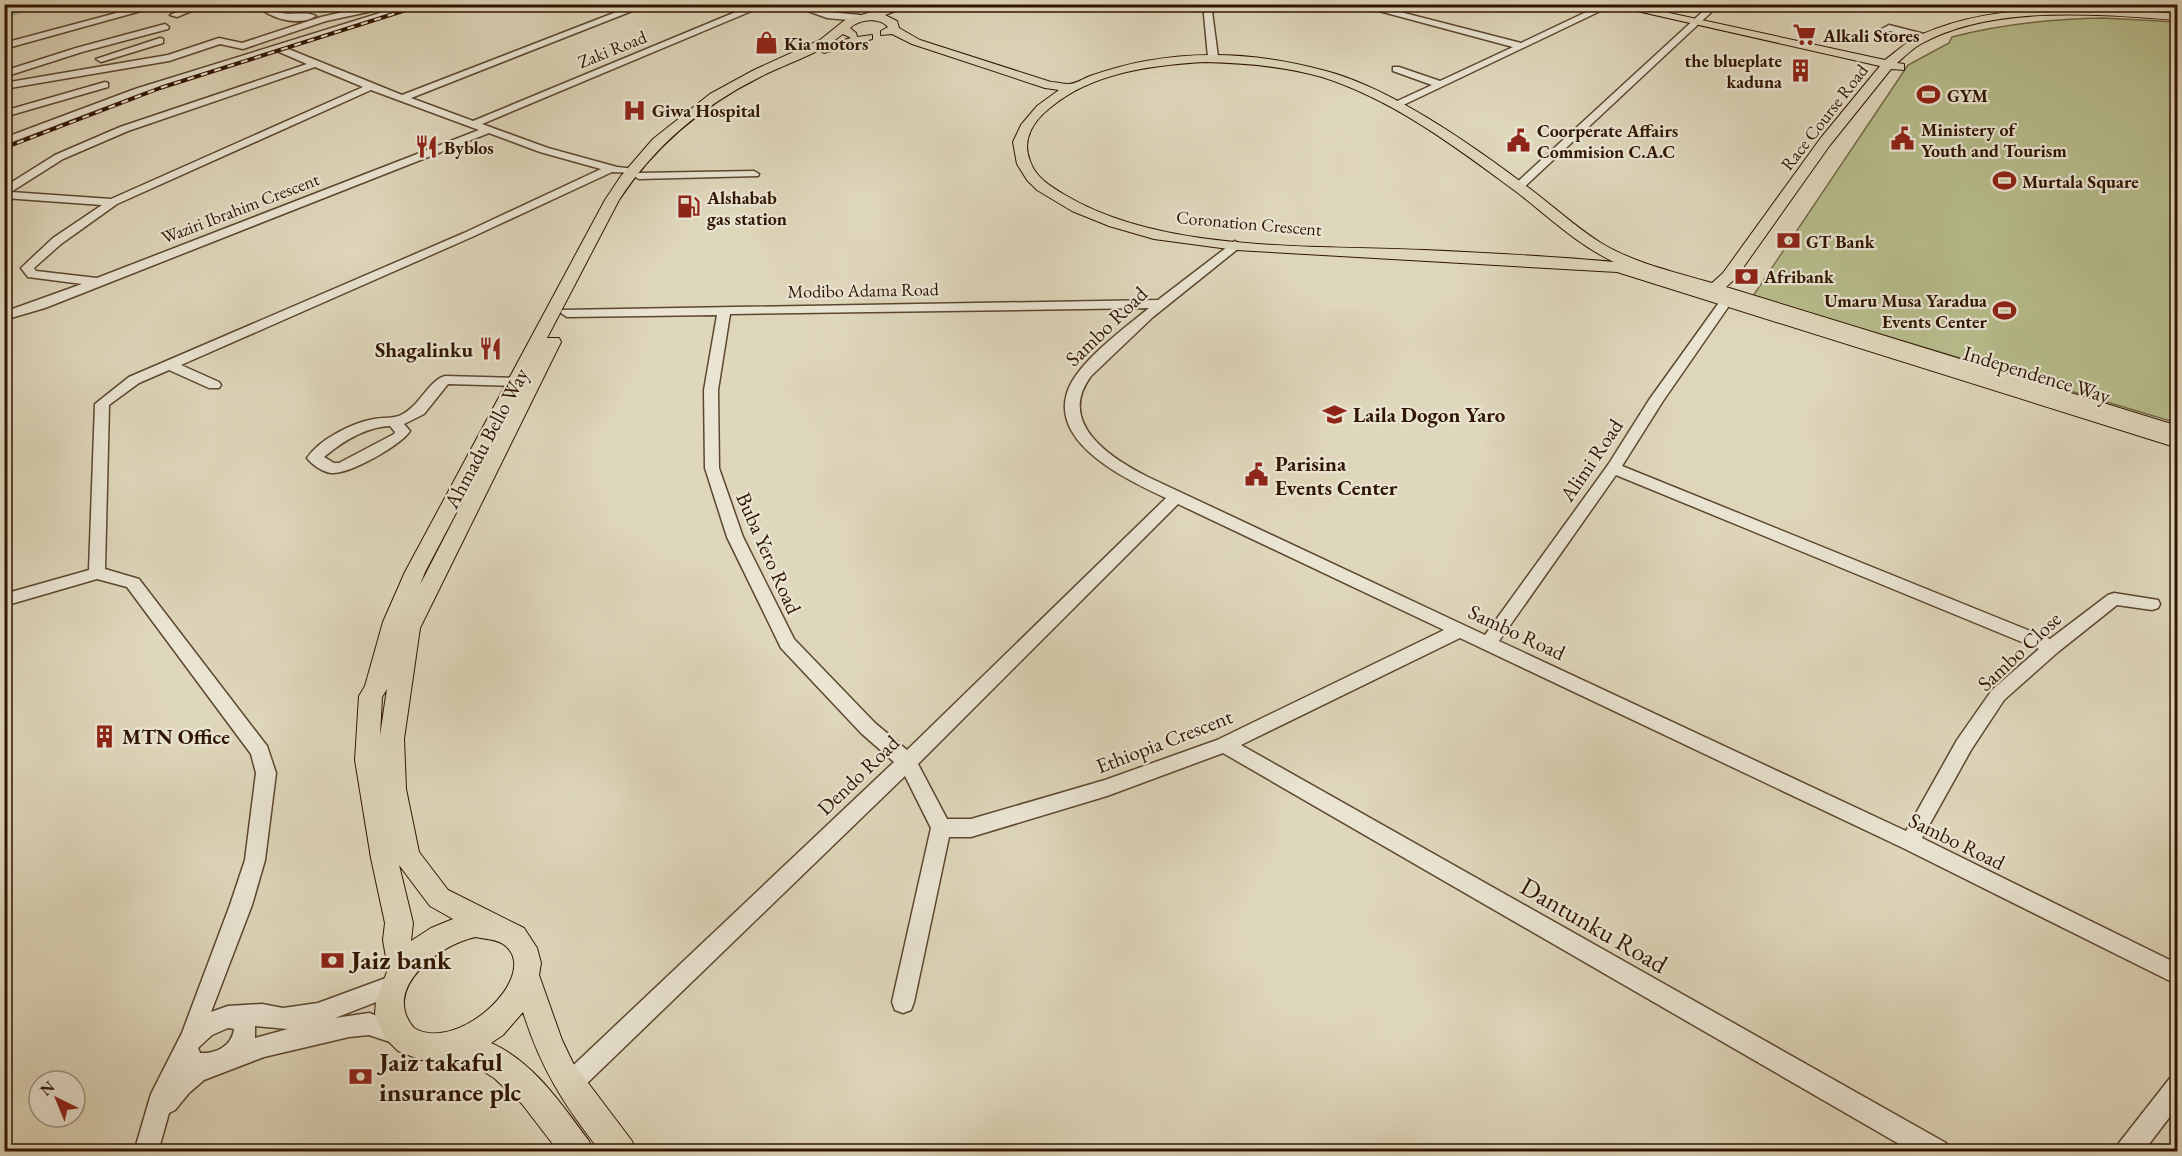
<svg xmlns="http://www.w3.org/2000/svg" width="2182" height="1156" font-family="'EB Garamond',serif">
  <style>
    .green { fill: #b7bd8c; stroke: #746946; stroke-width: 1.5 }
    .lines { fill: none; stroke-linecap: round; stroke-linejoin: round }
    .river { fill: #94baab; fill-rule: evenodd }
    .minor-casing { stroke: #5c462f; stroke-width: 3 }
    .major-casing { stroke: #301500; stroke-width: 2 }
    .minor { fill: #eae5d3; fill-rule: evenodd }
    .major { fill: #dfd7bb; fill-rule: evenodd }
    .rail-casing { stroke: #301500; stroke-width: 4 }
    .rail { stroke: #eae5d3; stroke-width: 2; stroke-dasharray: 7; stroke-linecap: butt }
    .labels { text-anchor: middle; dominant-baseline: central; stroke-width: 4.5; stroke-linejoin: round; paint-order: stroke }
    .far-poi-label { font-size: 18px; font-weight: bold; fill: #301500; stroke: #eae5d3; text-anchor: start }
    .far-street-label { font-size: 18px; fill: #301500; stroke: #eae5d3 }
    .street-label { font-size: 21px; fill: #301500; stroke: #eae5d3 }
    .poi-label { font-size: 21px; font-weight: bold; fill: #301500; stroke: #eae5d3; text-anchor: start }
    .near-street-label { font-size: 26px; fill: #301500; stroke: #eae5d3 }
    .near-poi-label { font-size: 26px; font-weight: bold; fill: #301500; stroke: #eae5d3; text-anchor: start }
  </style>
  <rect width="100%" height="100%" fill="#dfd7bb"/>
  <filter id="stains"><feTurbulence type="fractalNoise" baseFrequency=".00333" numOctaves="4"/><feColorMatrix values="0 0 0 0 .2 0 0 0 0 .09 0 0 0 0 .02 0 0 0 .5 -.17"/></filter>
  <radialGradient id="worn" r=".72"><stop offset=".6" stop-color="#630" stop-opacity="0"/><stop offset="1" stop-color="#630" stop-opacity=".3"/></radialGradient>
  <!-- green -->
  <path class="green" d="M2103 18 2177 22V423L1753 296 1908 65 1949 43 1952 37C2002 24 2051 19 2103 18Z"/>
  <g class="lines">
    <!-- river -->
    <path class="river" d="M24 4H36L31 10 4 18V11Z"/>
    <defs>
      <path id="minor" d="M150 4H166L4 49V43Z
        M195 4H208L177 17 170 15Z
        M256 4H266L271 9 285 4H300L278 12C290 16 307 11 316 16 299 27 269 19 256 4Z
        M379 4 383 7 382 9 326 21 243 49 220 44 169 61 4 89V83L168 55 219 38 242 43 321 17Z
        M409 4H424L286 48 402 95 637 4H650L411 98 473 121 755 4H768L482 124 548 148 617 167 635 169V173L612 172 472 237 181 365 219 382 221 385 219 388H209L169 370 139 383 109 405 105 569 139 579 267 746 276 773 265 860 252 905 211 1012 228 1006 262 1004 283 1008 318 1003 394 975 402 978 405 985 402 992 335 1018 369 1013 407 1026 410 1034 407 1042 399 1045 369 1035 349 1037 264 1057 204 1080 189 1093 175 1110 169 1113 158 1152H134L151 1094 182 1033 230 905 245 860 256 773 251 754 127 587 97 579 4 606V594L89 570 95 404 129 377 464 233 601 169 540 152 489 133 45 308 4 320V312L82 284 28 277 21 268 53 238 102 205 4 198V187L55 155 120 127 307 64 277 51 141 93 4 145V138L135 89ZM315 67 363 87 111 199 11 192 63 159 128 131ZM371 90 479 130 97 278 36 271 34 268 61 244 117 204ZM255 1026 288 1029 255 1038ZM228 1028 234 1029C232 1046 216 1054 200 1053L198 1048 212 1035Z
        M789 4H803L828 12 860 15 864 18 860 21 827 18Z
        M1203 4H1211L1218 57 1213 60 1208 57Z
        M1353 4H1369L1521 43 1603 4H1615L1397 108 1393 107V103L1432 85 1393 71V67H1399L1440 81 1513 47Z
        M1711 4H1720L1522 189H1514V185Z
        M165 24 169 27 168 29 82 52 4 77V71L76 48Z
        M1889 25 1928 35 1930 37 1925 40 1890 31 1880 34V30Z
        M160 38 163 39V43L101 62 96 59Z
        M105 82 108 83V87L4 117V111Z
        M754 171 759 174 758 176 639 179 634 176 639 173Z
        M1235 241 1241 245 1239 248 1153 317 1091 376C1056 423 1110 458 1148 477L1485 635 1608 465 1649 400 1723 297 1727 296 1733 300 1663 401 1622 466 2050 639 2108 595 2114 593 2158 600 2160 604 2158 608 2152 610 2117 605 2058 652 2004 700 1971 750 1922 838 2178 964V985L1903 848 1460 638 1241 745 1946 1143 1949 1152H1913L1223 753 1107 796 971 837H949L914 1002 911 1010 903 1013 895 1010 892 1002 931 828 905 776 578 1092 570 1096 562 1092 558 1084 562 1076 894 762 861 733 781 648 727 537 705 468 704 390 717 315 567 317 561 313 562 310 1158 300ZM1149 308C1125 328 1076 363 1067 393 1051 445 1130 481 1166 498L907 750 875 723 794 639 743 537 719 468 718 390 730 314ZM1616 475 2039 649 1992 690 1957 740 1906 831 1499 641ZM1178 504 1444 630 1217 740 1105 780 971 819H947L918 764Z
        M445 376 515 378 522 382 515 386 448 384 424 414 404 424 410 431C401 445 349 475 331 473 323 472 311 464 307 458 320 439 352 423 374 419 383 417 393 419 401 415 419 407 429 380 445 376ZM390 426 395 432 394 434 339 463H334L324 457C342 442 365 427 390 426Z
        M2178 1074V1106L2143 1152H2116L2119 1143 2170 1078Z"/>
      <path id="major" d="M897 4H916L885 15 897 21 899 28 920 40 1051 82C1056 82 1063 84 1069 84 1075 84 1083 79 1090 76 1108 70 1127 64 1146 61 1206 50 1268 55 1326 71 1391 88 1472 145 1525 185 1551 204 1574 226 1601 243 1634 263 1674 272 1712 283L1723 273 1820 139 1880 66 1606 4H1628L1885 60C1893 54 1902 46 1911 40 1986 0 2095 7 2178 14V20C2098 14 1990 4 1919 45 1911 50 1904 57 1897 63L1904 64V70L1891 69 1830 145 1735 279 1726 287 2178 426V448L1617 272 1236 250 1154 239 1109 226 1072 211 1037 190 1027 180 1017 164 1013 142 1021 125 1037 106 1059 90 1045 88 912 44 892 34 881 35V31L888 27C879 17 860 19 850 28L856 33 857 37 872 35V39L824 53 819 50C800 60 779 67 760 77 702 106 655 145 619 200L547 338H559L561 342 420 628 404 739 406 789 419 852 448 890 524 928 537 948 541 963 539 975 562 1040 573 1063 632 1141 636 1152H601C564 1105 541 1069 523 1012L503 1035 491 1043C534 1062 562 1105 589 1141L593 1152H559L522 1104 494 1078 472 1064 421 1060 398 1051 384 1037 375 1014 376 1000 388 969 383 940 385 923 371 858 355 760 359 696 365 686 383 622 405 572 605 200 621 176 653 139 710 94 754 70 820 40 845 20ZM843 34 851 38 829 44ZM1205 62C1245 63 1284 66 1322 77 1392 99 1456 147 1514 190 1547 215 1576 244 1614 262 1550 256 1487 253 1424 250 1312 245 1162 253 1065 195 1050 186 1036 178 1030 161 1021 139 1034 120 1051 107 1093 72 1153 65 1205 62ZM505 420 420 585 425 572ZM387 689 380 736 382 697ZM399 865 430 906 453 919 431 928 411 941 413 923ZM476 937C485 939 495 939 503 944 545 972 459 1055 414 1028 380 989 440 944 476 937Z"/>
    </defs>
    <!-- minor casing -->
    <use href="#minor" class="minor-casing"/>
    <!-- major casing -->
    <use href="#major" class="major-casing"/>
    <!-- minor -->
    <use href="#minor" class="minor"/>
    <!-- major -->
    <use href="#major" class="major"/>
    <defs>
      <path id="rail" d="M4 148 160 88 425 4"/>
    </defs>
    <!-- rail casing -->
    <use href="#rail" class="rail-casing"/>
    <!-- rail -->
    <use href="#rail" class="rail"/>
  </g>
  <!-- icons -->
  <defs>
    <symbol id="supermarket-bare" viewBox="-9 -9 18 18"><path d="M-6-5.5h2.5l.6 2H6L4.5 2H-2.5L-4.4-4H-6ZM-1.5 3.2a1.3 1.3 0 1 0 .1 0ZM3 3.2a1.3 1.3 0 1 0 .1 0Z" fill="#8f2418" stroke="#eae5d3" stroke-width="2.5" paint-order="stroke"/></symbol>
    <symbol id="shop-bare" viewBox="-9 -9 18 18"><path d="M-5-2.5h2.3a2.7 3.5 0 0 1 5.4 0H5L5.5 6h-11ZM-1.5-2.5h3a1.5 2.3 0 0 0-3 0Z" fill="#8f2418" stroke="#eae5d3" stroke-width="2.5" paint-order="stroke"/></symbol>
    <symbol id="building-bare" viewBox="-9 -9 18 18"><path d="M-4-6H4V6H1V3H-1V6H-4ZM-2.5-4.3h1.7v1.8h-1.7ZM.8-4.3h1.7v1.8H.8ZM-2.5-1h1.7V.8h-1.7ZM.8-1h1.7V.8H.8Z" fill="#8f2418" stroke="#eae5d3" stroke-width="2.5" paint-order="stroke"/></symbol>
    <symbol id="stadium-bare" viewBox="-9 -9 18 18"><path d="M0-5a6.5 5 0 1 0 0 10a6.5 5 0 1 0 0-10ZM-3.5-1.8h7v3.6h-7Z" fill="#8f2418" stroke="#eae5d3" stroke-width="2.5" paint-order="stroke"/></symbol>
    <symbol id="hospital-bare" viewBox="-9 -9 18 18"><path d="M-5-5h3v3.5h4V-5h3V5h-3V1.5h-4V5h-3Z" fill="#8f2418" stroke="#eae5d3" stroke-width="2.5" paint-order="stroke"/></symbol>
    <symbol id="civic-bare" viewBox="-9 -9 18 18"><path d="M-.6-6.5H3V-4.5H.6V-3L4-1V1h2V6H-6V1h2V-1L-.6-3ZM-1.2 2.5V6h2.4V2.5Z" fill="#8f2418" stroke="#eae5d3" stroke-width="2.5" paint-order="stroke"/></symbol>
    <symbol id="restaurant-bare" viewBox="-9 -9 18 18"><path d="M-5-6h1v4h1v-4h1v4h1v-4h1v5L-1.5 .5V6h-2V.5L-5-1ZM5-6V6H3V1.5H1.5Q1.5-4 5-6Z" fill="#8f2418" stroke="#eae5d3" stroke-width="2.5" paint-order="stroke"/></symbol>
    <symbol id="fuel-bare" viewBox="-9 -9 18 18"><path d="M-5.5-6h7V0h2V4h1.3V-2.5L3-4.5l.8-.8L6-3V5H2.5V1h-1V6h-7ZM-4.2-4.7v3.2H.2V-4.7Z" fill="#8f2418" stroke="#eae5d3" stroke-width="2.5" paint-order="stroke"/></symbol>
    <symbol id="bank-bare" viewBox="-9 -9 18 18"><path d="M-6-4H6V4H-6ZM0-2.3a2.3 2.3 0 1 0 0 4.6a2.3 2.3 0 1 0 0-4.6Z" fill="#8f2418" stroke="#eae5d3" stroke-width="2.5" paint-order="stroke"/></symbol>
    <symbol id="school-bare" viewBox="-9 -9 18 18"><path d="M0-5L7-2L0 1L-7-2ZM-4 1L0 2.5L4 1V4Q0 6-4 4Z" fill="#8f2418" stroke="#eae5d3" stroke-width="2.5" paint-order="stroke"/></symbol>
  </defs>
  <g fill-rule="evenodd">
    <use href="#supermarket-bare" x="1788" y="18" width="33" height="33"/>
    <use href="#shop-bare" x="750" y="26" width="33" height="33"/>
    <use href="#building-bare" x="1784" y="54" width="33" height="33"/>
    <use href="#stadium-bare" x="1912" y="78" width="33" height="33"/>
    <use href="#hospital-bare" x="618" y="94" width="33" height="33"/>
    <use href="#civic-bare" x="1886" y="122" width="33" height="33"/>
    <use href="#civic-bare" x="1502" y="124" width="33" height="33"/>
    <use href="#restaurant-bare" x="410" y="130" width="33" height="33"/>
    <use href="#stadium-bare" x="1988" y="164" width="33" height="33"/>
    <use href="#fuel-bare" x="672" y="190" width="33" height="33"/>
    <use href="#bank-bare" x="1772" y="224" width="33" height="33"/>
    <use href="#bank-bare" x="1730" y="260" width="33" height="33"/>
    <use href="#stadium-bare" x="1988" y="294" width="33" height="33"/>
    <use href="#restaurant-bare" x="474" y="332" width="33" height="33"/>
    <use href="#school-bare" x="1318" y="398" width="33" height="33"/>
    <use href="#civic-bare" x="1240" y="458" width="33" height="33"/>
    <use href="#building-bare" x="88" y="720" width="33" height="33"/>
    <use href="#bank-bare" x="316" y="944" width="33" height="33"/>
    <use href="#bank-bare" x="344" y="1060" width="33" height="33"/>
  </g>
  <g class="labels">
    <!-- far-poi labels -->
    <g class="far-poi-label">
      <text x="1823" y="35">Alkali Stores</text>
      <text x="784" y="43">Kia motors</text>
      <text x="1782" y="60" text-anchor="end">the blueplate<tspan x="1782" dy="21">kaduna</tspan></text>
      <text x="1947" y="95">GYM</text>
      <text x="652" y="110">Giwa Hospital</text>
      <text x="1921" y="129">Ministery of<tspan x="1921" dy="21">Youth and Tourism</tspan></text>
      <text x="1537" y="130">Coorperate Affairs<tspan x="1537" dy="21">Commision C.A.C</tspan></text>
      <text x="444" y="147">Byblos</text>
      <text x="2022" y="181">Murtala Square</text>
      <text x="707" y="197">Alshabab<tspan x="707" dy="21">gas station</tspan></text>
      <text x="1806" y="241">GT Bank</text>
      <text x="1764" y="276">Afribank</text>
      <text x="1987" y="300" text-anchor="end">Umaru Musa Yaradua<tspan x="1987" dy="21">Events Center</tspan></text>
    </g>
    <!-- far-street labels -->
    <g class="far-street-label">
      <text transform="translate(612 49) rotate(-22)">Zaki Road</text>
      <text transform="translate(1824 117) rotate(-52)">Race Course Road</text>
      <text transform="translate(240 208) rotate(-21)">Waziri Ibrahim Crescent</text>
      <text transform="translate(1249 223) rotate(5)">Coronation Crescent</text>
      <text transform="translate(863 290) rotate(-1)">Modibo Adama Road</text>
    </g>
    <!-- street labels -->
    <g class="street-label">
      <text transform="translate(1106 326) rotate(-44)">Sambo Road</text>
      <text transform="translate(2037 374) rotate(17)">Independence Way</text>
      <text transform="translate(486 438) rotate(-62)">Ahmadu Bello Way</text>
      <text transform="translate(1591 460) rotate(-56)">Alimi Road</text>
      <text transform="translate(769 553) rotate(66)">Buba Yero Road</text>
      <text transform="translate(1517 632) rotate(25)">Sambo Road</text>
      <text transform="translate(2019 651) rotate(-43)">Sambo Close</text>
      <text transform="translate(1164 741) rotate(-21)">Ethiopia Crescent</text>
      <text transform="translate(858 775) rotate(-44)">Dendo Road</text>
      <text transform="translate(1957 841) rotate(26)">Sambo Road</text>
    </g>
    <!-- poi labels -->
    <g class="poi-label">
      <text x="473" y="349" text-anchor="end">Shagalinku</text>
      <text x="1353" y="414">Laila Dogon Yaro</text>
      <text x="1275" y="463">Parisina<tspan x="1275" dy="24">Events Center</tspan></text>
      <text x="122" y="736">MTN Office</text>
    </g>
    <!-- near-street labels -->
    <g class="near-street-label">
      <text transform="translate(1594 925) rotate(30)">Dantunku Road</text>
    </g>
    <!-- near-poi labels -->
    <g class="near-poi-label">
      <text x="351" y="960">Jaiz bank</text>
      <text x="379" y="1062">Jaiz takaful<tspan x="379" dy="30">insurance plc</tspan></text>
    </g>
  </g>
  <!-- margin -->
  <rect width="2182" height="1156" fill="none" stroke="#dfd7bb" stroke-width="24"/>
  <rect x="6" y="6" width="2170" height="1144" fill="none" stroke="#301500" stroke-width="3"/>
  <rect x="12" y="12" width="2158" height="1132" fill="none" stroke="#301500" stroke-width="1.5"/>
  <!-- north arrow -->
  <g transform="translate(57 1099) rotate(317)"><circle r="28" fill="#eae5d3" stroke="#a0927f" stroke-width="1.5"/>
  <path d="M0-4.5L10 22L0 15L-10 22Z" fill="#8f2418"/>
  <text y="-9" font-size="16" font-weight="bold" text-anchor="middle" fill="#301500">N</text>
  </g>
  <rect width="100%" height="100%" filter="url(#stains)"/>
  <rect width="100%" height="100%" fill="url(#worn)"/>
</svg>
